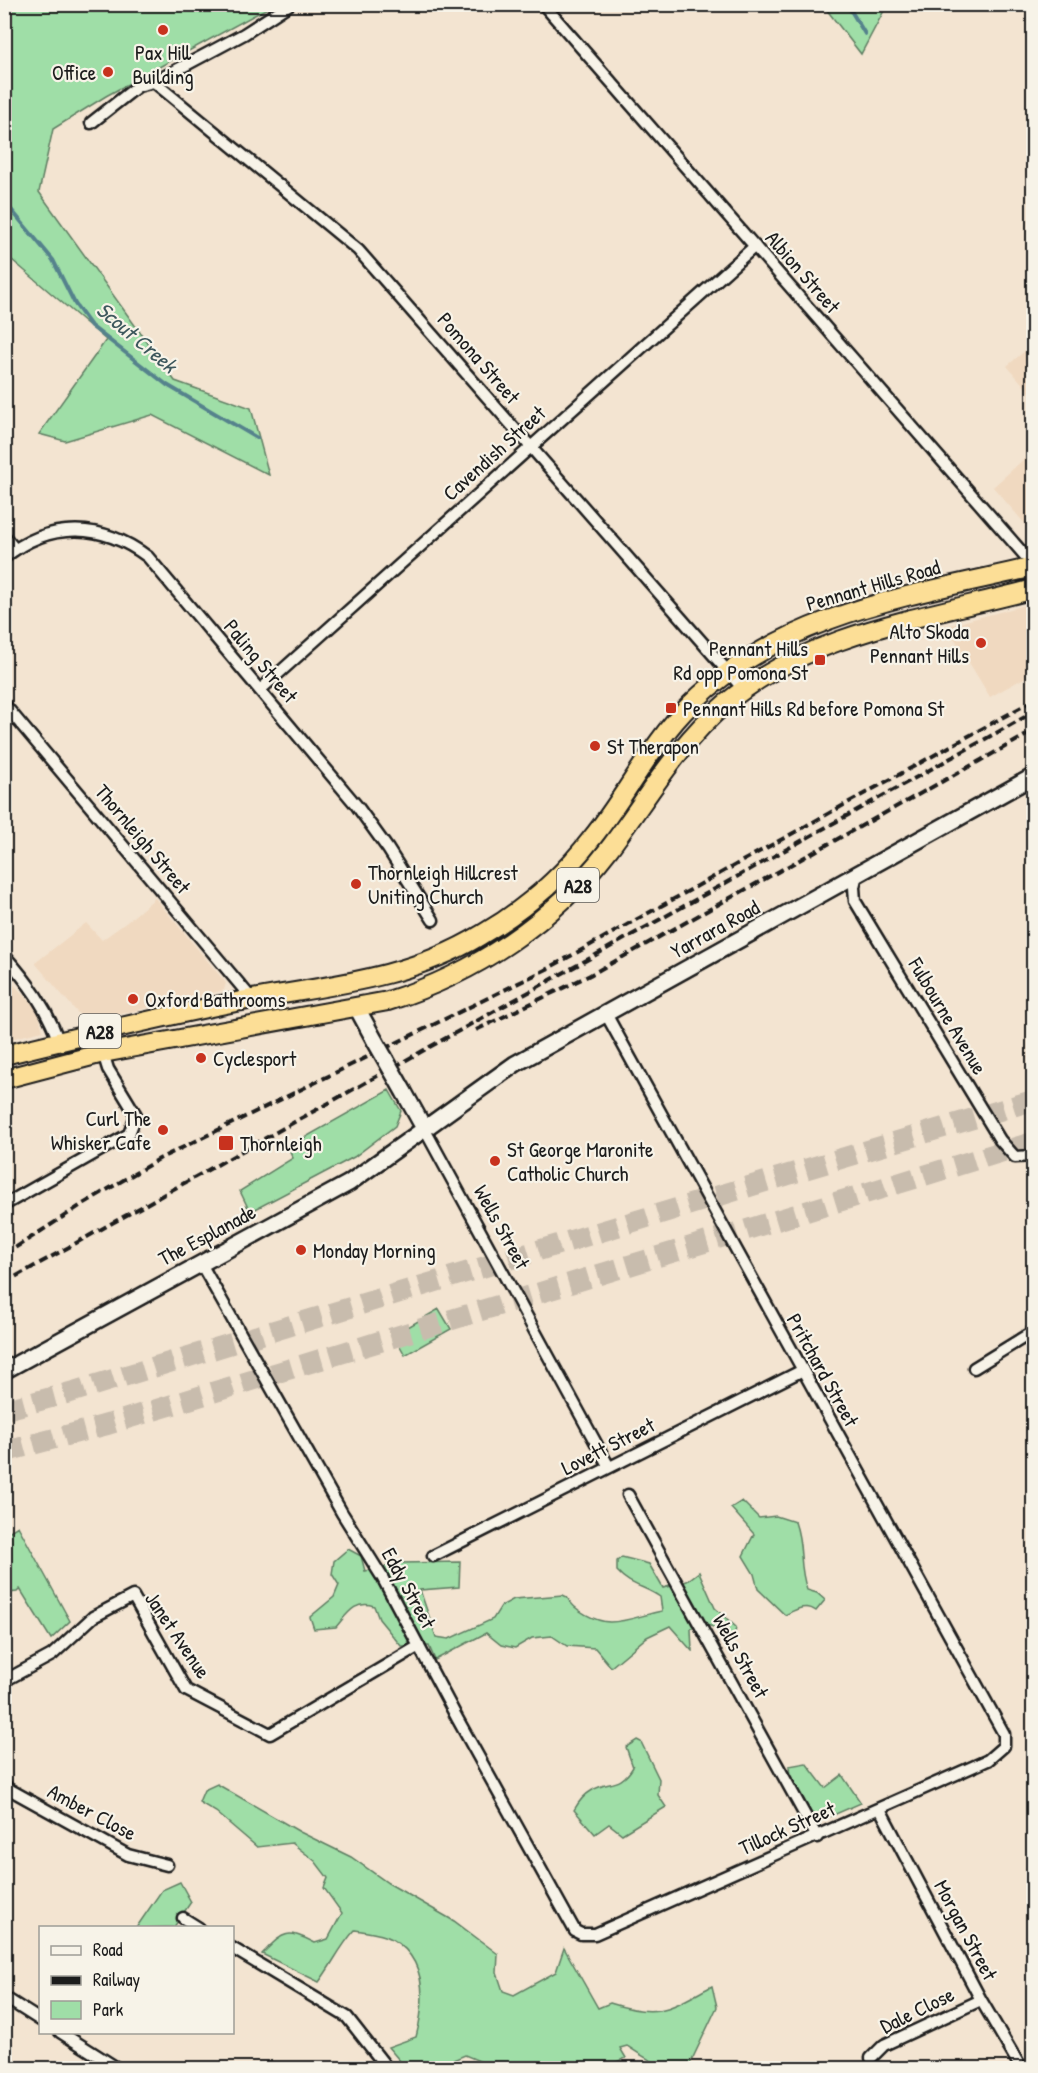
<svg xmlns="http://www.w3.org/2000/svg" width="1038" height="2073" font-family="'Patrick Hand',sans-serif">
  <style>
    .built { fill: #f0d9c0 }
    .green { fill: #9fdea7; stroke: #5e7d62; stroke-width: 1.5 }
    .lines { fill: none; stroke-linecap: round; stroke-linejoin: round }
    .stream { stroke: #54828c; stroke-width: 4 }
    .motorway-tunnel { stroke: #c8bcad; stroke-width: 21; stroke-dasharray: 21 10; stroke-linecap: butt }
    .minor-casing { stroke: #1c1c1c; stroke-width: 15 }
    .secondary-casing { stroke: #1c1c1c; stroke-width: 20 }
    .trunk-casing { stroke: #1c1c1c; stroke-width: 22 }
    .minor { stroke: #f7f3e8; stroke-width: 10 }
    .secondary { stroke: #f7f3e8; stroke-width: 15 }
    .trunk { stroke: #fcde96; stroke-width: 18 }
    .rail { stroke: #1c1c1c; stroke-width: 4; stroke-dasharray: 9 4.5; stroke-linecap: butt }
    .secondary-bridge-casing { stroke: #1c1c1c; stroke-width: 20; stroke-linecap: butt }
    .secondary-bridge { stroke: #f7f3e8; stroke-width: 15 }
    .poi-dot { fill: #c8321e; stroke: #f7f3e8; stroke-width: 2 }
    .labels { text-anchor: middle; dominant-baseline: central; stroke-width: 4.5; stroke-linejoin: round; paint-order: stroke }
    .shield { fill: #f7f3e8; stroke: #5e5c59; stroke-width: 1.5 }
    .shield-label { font-size: 20px; font-weight: bold; fill: #1c1c1c }
    .poi-label { font-size: 21px; fill: #1c1c1c; stroke: #f7f3e8; text-anchor: start }
    .street-label { font-size: 21px; fill: #1c1c1c; stroke: #f7f3e8 }
    .water-label { font-size: 22px; font-style: italic; fill: #3d585d; stroke: #f7f3e8 }
  </style>
  <rect width="100%" height="100%" fill="#f3e4d1"/>
  <filter id="ink" filterUnits="userSpaceOnUse"><feTurbulence type="fractalNoise" baseFrequency=".0167" numOctaves="2"/><feDisplacementMap in="SourceGraphic" scale="12" xChannelSelector="R" yChannelSelector="G"/><feConvolveMatrix kernelMatrix="1 2 1 2 8 2 1 2 1" color-interpolation-filters="sRGB"/></filter>
  <g filter="url(#ink)">
    <!-- built -->
    <path class="built" d="M1033 344V396L1007 366Z
      M1033 451V533L993 487Z
      M1033 603V673L990 697 947 626Z
      M155 898 226 983 224 990 91 1021 82 1018 35 963 86 923 102 940 127 922Z
      M4 975 37 1008 43 1031 5 1040Z"/>
    <!-- green -->
    <path class="green" d="M4 5H273L106 96 53 129 39 192 175 381 251 408 269 475 152 415 65 441 39 434 106 340 5 254Z
      M823 5H887L861 54Z
      M389 1090 401 1111 395 1126 354 1157 250 1212 240 1191 293 1158 288 1147Z
      M439 1309 451 1329 405 1355 394 1335Z
      M742 1501 759 1518 776 1516 795 1522C804 1547 798 1564 807 1590L817 1593 825 1600 816 1611C806 1603 795 1610 785 1615L758 1589 754 1574 743 1556 754 1534 731 1508Z
      M18 1526 70 1621 51 1639 20 1589 17 1592 8 1593 7 1605H5V1534Z
      M348 1549 361 1556 365 1571 400 1563 460 1562 459 1587 420 1590 436 1637 449 1639 493 1619 501 1606 514 1599 563 1595 567 1597C573 1610 596 1622 610 1622 627 1622 645 1614 662 1611L660 1597C645 1586 630 1586 617 1571V1561L622 1557 649 1564 663 1588 687 1581 699 1572 715 1608 736 1627 734 1639C721 1631 705 1618 691 1629L692 1651 670 1626 647 1637 611 1667 595 1648 567 1646 552 1636 532 1638 515 1648 501 1645 486 1633 435 1660 429 1646H401L379 1619 374 1606C355 1600 348 1613 336 1627L314 1629 310 1617 334 1597 339 1585 332 1574 334 1561Z
      M637 1740 641 1742 659 1779 658 1795 666 1807 622 1834 609 1824 595 1834 574 1810C578 1803 584 1795 591 1791 608 1780 620 1789 633 1767L626 1747Z
      M806 1763 825 1788 842 1775 861 1803 822 1820 813 1817 790 1776 789 1766Z
      M217 1784 300 1832 351 1857 388 1883 454 1921 498 1954 497 1973 503 1991 514 1995 556 1972 564 1948 598 2008 610 2003C659 2019 669 2009 712 1986L717 2007 689 2066C666 2073 645 2058 627 2046L620 2048 626 2058 602 2068H486L482 2062 465 2055 446 2063 443 2068H406L388 2047 416 2037C425 2003 428 1960 392 1939 382 1933 366 1932 355 1930 340 1946 332 1965 319 1982L262 1954C284 1932 286 1928 315 1943L328 1939 342 1913 324 1888 328 1878 315 1861 292 1843 257 1847 216 1812 199 1802 204 1790Z
      M180 1882 191 1902 174 1927 136 1928 162 1890Z"/>
    <g class="lines">
      <!-- stream -->
      <path class="stream" d="M847 4 865 34
        M4 201 53 260 75 304 91 326 167 385 257 438"/>
      <!-- motorway-tunnel -->
      <path class="motorway-tunnel" d="M4 1410 72 1392 1034 1100
        M4 1452 109 1424 1034 1142"/>
      <defs>
        <path id="minor" d="M543 4 1034 566
          M154 82 358 250 744 690
          M91 123 138 86 154 82 244 34 290 4
          M4 536 15 549
          M4 558C50 520 103 523 148 557L357 806 388 849 433 920
          M260 690 755 246
          M4 704 252 999
          M857 874 854 887 855 901 1000 1140 1015 1157 1034 1156
          M4 955C28 982 47 1008 59 1042
          M425 1130 609 1467
          M4 1205 129 1134 136 1115 108 1069 103 1053
          M200 1262 342 1513 382 1577 457 1718 575 1931 581 1934H595L988 1760 1004 1746V1734L606 1014
          M974 1368 1034 1331
          M628 1495 817 1837
          M433 1556 801 1371
          M4 1681 52 1655 93 1617 133 1596 186 1690 270 1734 419 1646
          M4 1783 7 1788 128 1855 167 1865
          M880 1809 981 2000 1021 2068
          M183 1918 199 1928
          M232 1948 347 2017 387 2068
          M4 1997 40 2020
          M60 2032 117 2068
          M871 2058 884 2045 981 2000"/>
        <path id="secondary" d="M357 1008 375 1041
          M404 1092 425 1130
          M4 1371 349 1183 515 1064 1034 776"/>
        <path id="trunk" d="M4 1055C82 1036 159 1017 236 1002 321 986 406 981 481 935 524 910 562 877 592 838 627 795 651 743 691 704 783 613 913 595 1034 567
          M4 1079 103 1053 388 1001C475 974 553 922 609 849 646 800 677 745 725 704 810 632 929 617 1034 589"/>
      </defs>
      <!-- minor casing -->
      <use href="#minor" class="minor-casing"/>
      <!-- secondary casing -->
      <use href="#secondary" class="secondary-casing"/>
      <!-- trunk casing -->
      <use href="#trunk" class="trunk-casing"/>
      <!-- minor -->
      <use href="#minor" class="minor"/>
      <!-- secondary -->
      <use href="#secondary" class="secondary"/>
      <!-- trunk -->
      <use href="#trunk" class="trunk"/>
      <!-- rail -->
      <path class="rail" d="M476 1030 590 975 1034 731
        M4 1255 83 1204 159 1159 547 969 1034 700
        M4 1283 1034 712"/>
      <defs>
        <path id="secondary-bridge" d="M375 1041 404 1092"/>
      </defs>
      <!-- secondary-bridge casing -->
      <use href="#secondary-bridge" class="secondary-bridge-casing"/>
      <!-- secondary-bridge -->
      <use href="#secondary-bridge" class="secondary-bridge"/>
    </g>
  </g>
  <!-- markers -->
  <g class="poi-dot">
    <circle cx="163" cy="30" r="6"/>
    <circle cx="108" cy="72" r="6"/>
    <circle cx="981" cy="643" r="6"/>
    <rect x="814" y="654" width="12" height="12" rx="3"/>
    <rect x="665" y="702" width="12" height="12" rx="3"/>
    <circle cx="595" cy="746" r="6"/>
    <circle cx="356" cy="884" r="6"/>
    <circle cx="133" cy="999" r="6"/>
    <circle cx="201" cy="1058" r="6"/>
    <circle cx="163" cy="1130" r="6"/>
    <rect x="218" y="1135" width="16" height="16" rx="3"/>
    <circle cx="495" cy="1161" r="6"/>
    <circle cx="301" cy="1250" r="6"/>
  </g>
  <g class="labels">
    <!-- shield labels -->
    <g class="shield">
      <rect x="557" y="868" width="42" height="34" rx="4.5"/>
      <rect x="79" y="1014" width="42" height="34" rx="4.5"/>
    </g>
    <g class="shield-label">
      <text x="578" y="885">A28</text>
      <text x="100" y="1031">A28</text>
    </g>
    <!-- poi labels -->
    <g class="poi-label">
      <text x="163" y="52" text-anchor="middle">Pax Hill<tspan x="163" dy="24">Building</tspan></text>
      <text x="96" y="72" text-anchor="end">Office</text>
      <text x="969" y="631" text-anchor="end">Alto Skoda<tspan x="969" dy="24">Pennant Hills</tspan></text>
      <text x="808" y="648" text-anchor="end">Pennant Hills<tspan x="808" dy="24">Rd opp Pomona St</tspan></text>
      <text x="683" y="708">Pennant Hills Rd before Pomona St</text>
      <text x="607" y="746">St Therapon</text>
      <text x="368" y="872">Thornleigh Hillcrest<tspan x="368" dy="24">Uniting Church</tspan></text>
      <text x="145" y="999">Oxford Bathrooms</text>
      <text x="213" y="1058">Cyclesport</text>
      <text x="151" y="1118" text-anchor="end">Curl The<tspan x="151" dy="24">Whisker Cafe</tspan></text>
      <text x="240" y="1143">Thornleigh</text>
      <text x="507" y="1149">St George Maronite<tspan x="507" dy="24">Catholic Church</tspan></text>
      <text x="313" y="1250">Monday Morning</text>
    </g>
    <!-- street labels -->
    <g class="street-label">
      <text transform="translate(803 272) rotate(49)">Albion Street</text>
      <text transform="translate(479 358) rotate(49)">Pomona Street</text>
      <text transform="translate(494 453) rotate(-42)">Cavendish Street</text>
      <text transform="translate(873 585) rotate(-16)">Pennant Hills Road</text>
      <text transform="translate(261 661) rotate(50)">Paling Street</text>
      <text transform="translate(143 839) rotate(50)">Thornleigh Street</text>
      <text transform="translate(715 929) rotate(-29)">Yarrara Road</text>
      <text transform="translate(948 1016) rotate(59)">Fulbourne Avenue</text>
      <text transform="translate(502 1227) rotate(61)">Wells Street</text>
      <text transform="translate(207 1235) rotate(-28)">The Esplanade</text>
      <text transform="translate(823 1370) rotate(61)">Pritchard Street</text>
      <text transform="translate(608 1446) rotate(-27)">Lovett Street</text>
      <text transform="translate(409 1588) rotate(61)">Eddy Street</text>
      <text transform="translate(178 1635) rotate(56)">Janet Avenue</text>
      <text transform="translate(741 1656) rotate(61)">Wells Street</text>
      <text transform="translate(92 1812) rotate(28)">Amber Close</text>
      <text transform="translate(787 1828) rotate(-24)">Tillock Street</text>
      <text transform="translate(966 1930) rotate(62)">Morgan Street</text>
      <text transform="translate(917 2010) rotate(-26)">Dale Close</text>
    </g>
    <!-- water labels -->
    <g class="water-label">
      <text transform="translate(137 337) rotate(40)">Scout Creek</text>
    </g>
  </g>
  <!-- margin -->
  <rect width="1038" height="2073" fill="none" stroke="#f7f3e8" stroke-width="24"/>
  <rect x="12" y="12" width="1014" height="2049" fill="none" stroke="#1c1c1c" stroke-width="2" filter="url(#ink)"/>
  <!-- legend -->
  <rect x="39" y="1926" width="195" height="108" fill="#f7f3e8" stroke="#9f9d96" stroke-width="1.5"/>
  <rect x="51" y="1946" width="30" height="9" fill="#f7f3e8" stroke="#9f9d96" stroke-width="1.5"/>
  <text x="93" y="1956" font-size="18" fill="#1c1c1c">Road</text>
  <rect x="51" y="1976" width="30" height="9" fill="#1c1c1c" stroke="#9f9d96" stroke-width="1.5"/>
  <text x="93" y="1986" font-size="18" fill="#1c1c1c">Railway</text>
  <rect x="51" y="2001" width="30" height="18" fill="#9fdea7" stroke="#9f9d96" stroke-width="1.5"/>
  <text x="93" y="2016" font-size="18" fill="#1c1c1c">Park</text>
</svg>
